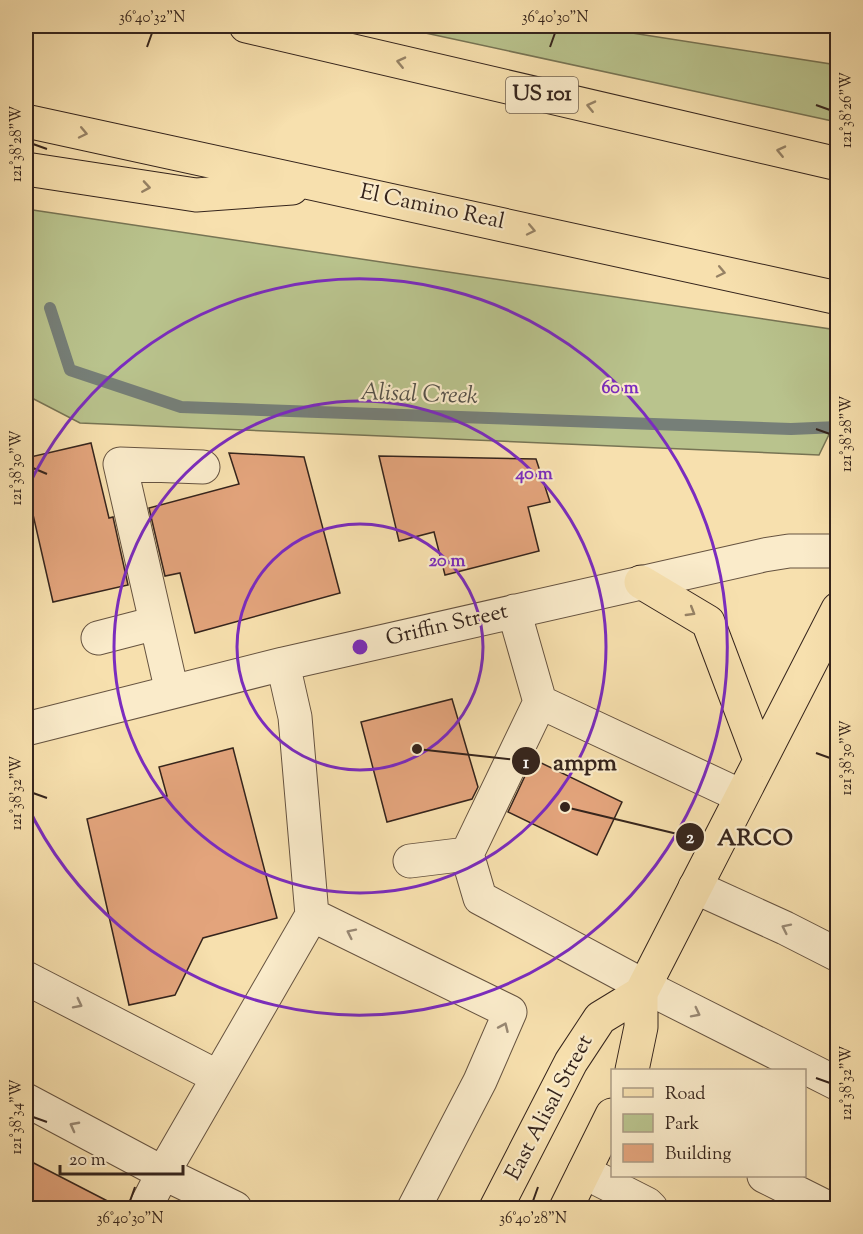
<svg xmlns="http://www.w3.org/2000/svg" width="863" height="1234" font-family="'Sorts Mill Goudy',serif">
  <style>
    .green { fill: #b9c38d; stroke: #777454; stroke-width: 1.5 }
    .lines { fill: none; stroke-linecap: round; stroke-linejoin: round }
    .stream { stroke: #767f78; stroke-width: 12 }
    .building { fill: #e3a47c; stroke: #35241c; stroke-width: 1.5 }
    .minor-casing { stroke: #665340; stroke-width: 35 }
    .major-casing { stroke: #35241c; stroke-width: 35 }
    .highway-casing { stroke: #35241c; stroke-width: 35 }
    .minor { stroke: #faebca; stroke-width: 33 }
    .major { stroke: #f7e0ae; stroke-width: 33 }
    .highway { stroke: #f7e0ae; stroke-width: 33 }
    .oneway { stroke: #968265 }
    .oneway2 { stroke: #988873 }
    .ticks { fill: none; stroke: #35241c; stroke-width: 2 }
    .ring { fill: none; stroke: #7b2cbf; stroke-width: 3 }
    .labels { text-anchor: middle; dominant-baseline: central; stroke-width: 4.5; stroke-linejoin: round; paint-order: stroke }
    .shield { fill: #faebca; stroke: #706050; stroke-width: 1.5 }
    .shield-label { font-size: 21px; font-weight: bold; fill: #35241c }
    .street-label { font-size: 22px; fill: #35241c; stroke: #faebca }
    .water-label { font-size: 24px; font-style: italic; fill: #55514a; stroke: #faebca }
    .centre { fill: #7b2cbf; stroke: #faebca; stroke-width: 3 }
    .ring-label { font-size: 18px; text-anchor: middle; font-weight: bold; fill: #7b2cbf; stroke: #faebca; stroke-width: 4.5; stroke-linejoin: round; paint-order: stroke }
    .leader { fill: none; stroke: #35241c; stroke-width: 2 }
    .callout-dot { fill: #35241c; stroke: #faebca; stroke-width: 2 }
    .mark-label { font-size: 18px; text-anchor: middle; font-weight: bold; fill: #fff }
    .callout-label { font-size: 24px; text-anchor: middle; font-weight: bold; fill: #35241c; stroke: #faebca; stroke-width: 4.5; stroke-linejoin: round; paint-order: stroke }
    .neatline { fill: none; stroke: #35241c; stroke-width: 2 }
    .ticks-label { font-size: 15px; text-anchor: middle; fill: #35241c }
  </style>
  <rect width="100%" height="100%" fill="#f7e0ae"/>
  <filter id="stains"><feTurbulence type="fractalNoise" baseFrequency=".00333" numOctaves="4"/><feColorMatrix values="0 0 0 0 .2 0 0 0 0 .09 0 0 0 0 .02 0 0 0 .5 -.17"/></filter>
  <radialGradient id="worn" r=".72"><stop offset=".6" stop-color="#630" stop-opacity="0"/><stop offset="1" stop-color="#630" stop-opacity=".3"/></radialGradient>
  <!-- green -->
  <path class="green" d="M393 26H587L837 65V122Z
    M26 209 837 330V418L819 455 80 423 26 395Z"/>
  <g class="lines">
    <!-- stream -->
    <path class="stream" d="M50 308 70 370 181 407 791 429 838 427"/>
  </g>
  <!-- building -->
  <path class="building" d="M91 443 109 518 113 517 128 585 53 602 26 484V458Z
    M229 453 304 457 340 593 195 633 180 573 165 576 149 508 239 484Z
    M379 456 536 459 550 502 528 507 539 551 445 575 434 532 399 541Z
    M452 699 478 787 472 799 387 822 361 722Z
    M233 748 277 918 203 938 175 995 129 1005 87 819 167 796 159 767Z
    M533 759 622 802 597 855 508 812Z
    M26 1159 123 1209H26Z"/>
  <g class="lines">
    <defs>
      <path id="minor" d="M514 611 540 702 741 796
        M98 638 156 623
        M172 692 120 464 203 467
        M26 729 283 664 764 555 789 551H838
        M467 854 480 898 644 986 838 1084
        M410 861 467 854 540 702
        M695 887 785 928 838 955
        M312 915 510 1012 480 1081 414 1208
        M26 978 218 1077
        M26 1100 163 1173 312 915 295 717 283 664
        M584 1172 647 1204 651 1208
        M764 1176 828 1208
        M145 1208 163 1173 235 1208"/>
      <path id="major" d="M641 582 708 622 760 760
        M632 1070 641 1027V993L838 609
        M496 1208 571 1062 600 1018 641 993
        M566 1208 612 1115"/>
      <path id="highway" d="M246 26 838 164
        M26 121 838 298
        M26 169 196 195 292 188"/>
    </defs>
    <!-- minor casing -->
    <use href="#minor" class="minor-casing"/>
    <!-- major casing -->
    <use href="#major" class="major-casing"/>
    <!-- highway casing -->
    <use href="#highway" class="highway-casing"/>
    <!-- minor -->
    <use href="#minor" class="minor"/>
    <!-- major -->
    <use href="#major" class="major"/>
    <!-- highway -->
    <use href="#highway" class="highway"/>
  </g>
  <!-- one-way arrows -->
  <defs><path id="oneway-chevron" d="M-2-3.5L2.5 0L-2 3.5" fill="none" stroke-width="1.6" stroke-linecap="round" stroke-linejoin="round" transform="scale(1.5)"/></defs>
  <g class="oneway">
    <use href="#oneway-chevron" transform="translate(401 62) rotate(-167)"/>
    <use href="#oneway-chevron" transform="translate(591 106) rotate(-167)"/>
    <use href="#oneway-chevron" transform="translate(83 133) rotate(12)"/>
    <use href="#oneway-chevron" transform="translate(781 151) rotate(-167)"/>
    <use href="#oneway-chevron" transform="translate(146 187) rotate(9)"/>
    <use href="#oneway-chevron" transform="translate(531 230) rotate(12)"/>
    <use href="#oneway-chevron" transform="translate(721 272) rotate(12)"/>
    <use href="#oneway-chevron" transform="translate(691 612) rotate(31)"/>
  </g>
  <g class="oneway2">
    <use href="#oneway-chevron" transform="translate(786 928) rotate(-154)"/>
    <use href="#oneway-chevron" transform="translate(351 933) rotate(-154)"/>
    <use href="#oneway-chevron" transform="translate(78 1004) rotate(27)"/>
    <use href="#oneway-chevron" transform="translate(696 1013) rotate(27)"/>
    <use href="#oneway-chevron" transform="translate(504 1027) rotate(-66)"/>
    <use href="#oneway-chevron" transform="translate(74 1126) rotate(-152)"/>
  </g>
  <!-- ticks -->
  <path class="ticks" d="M147 47 152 33M550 47 555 33M816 105 830 110M33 144 47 149M816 429 830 434M33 468 47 474M816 753 830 758M33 793 47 798M816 1078 830 1083M33 1117 47 1122M130 1201 135 1187M533 1201 538 1187"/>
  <!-- distance rings -->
  <g class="ring">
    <circle cx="360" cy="647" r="123"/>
    <circle cx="360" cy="647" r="246"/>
    <path d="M26 491A368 368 0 1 1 26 803"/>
  </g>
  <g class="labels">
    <!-- shield labels -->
    <rect class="shield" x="506" y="77" width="72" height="36" rx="4.5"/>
    <g class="shield-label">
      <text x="542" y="95">US 101</text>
    </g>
    <!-- street labels -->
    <g class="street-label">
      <text transform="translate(432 208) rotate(12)">El Camino Real</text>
      <text transform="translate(447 626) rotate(-13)">Griffin Street</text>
      <text transform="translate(550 1108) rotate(-62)">East Alisal Street</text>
    </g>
    <!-- water labels -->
    <g class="water-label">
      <text transform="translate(419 395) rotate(2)">Alisal Creek</text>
    </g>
  </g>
  <circle cx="360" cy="647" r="9" class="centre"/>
  <g class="ring-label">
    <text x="620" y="393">60 m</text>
    <text x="534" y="479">40 m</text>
    <text x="447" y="566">20 m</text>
  </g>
  <!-- callouts -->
  <path class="leader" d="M417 749L526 761M565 807L690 837"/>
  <g class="callout-dot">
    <circle cx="417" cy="749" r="6"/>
    <circle cx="565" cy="807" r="6"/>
    <circle cx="526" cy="761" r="15"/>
    <circle cx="690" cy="837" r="15"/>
  </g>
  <g class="mark-label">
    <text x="526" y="768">1</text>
    <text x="690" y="843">2</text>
  </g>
  <g class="callout-label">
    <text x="585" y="770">ampm</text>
    <text x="755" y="845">ARCO</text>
  </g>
  <!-- margin -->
  <rect width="863" height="1234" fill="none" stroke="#f7e0ae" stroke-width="66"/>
  <!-- legend -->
  <rect x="611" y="1069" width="195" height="108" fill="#faebca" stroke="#ab9b84" stroke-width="1.5"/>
  <rect x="623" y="1088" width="30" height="9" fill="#f7e0ae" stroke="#ab9b84" stroke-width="1.5"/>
  <text x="665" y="1099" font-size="18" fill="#35241c">Road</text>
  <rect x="623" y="1114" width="30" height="18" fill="#b9c38d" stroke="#ab9b84" stroke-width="1.5"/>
  <text x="665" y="1129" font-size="18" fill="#35241c">Park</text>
  <rect x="623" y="1144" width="30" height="18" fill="#e3a47c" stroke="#ab9b84" stroke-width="1.5"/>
  <text x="665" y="1159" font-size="18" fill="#35241c">Building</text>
  <!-- scale -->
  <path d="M60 1165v9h123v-9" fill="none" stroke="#35241c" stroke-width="3"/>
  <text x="69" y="1165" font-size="18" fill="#35241c" stroke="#faebca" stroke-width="4.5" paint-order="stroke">20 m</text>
  <rect x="33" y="33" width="797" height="1168" class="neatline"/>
  <g class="ticks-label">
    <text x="152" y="22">36°40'32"N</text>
    <text x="555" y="22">36°40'30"N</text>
    <text transform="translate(846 110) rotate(-90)" y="5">121°38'26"W</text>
    <text transform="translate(16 144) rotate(-90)" y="5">121°38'28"W</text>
    <text transform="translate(846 434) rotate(-90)" y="5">121°38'28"W</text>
    <text transform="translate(16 468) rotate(-90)" y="5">121°38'30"W</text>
    <text transform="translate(846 758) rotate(-90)" y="5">121°38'30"W</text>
    <text transform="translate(16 793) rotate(-90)" y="5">121°38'32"W</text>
    <text transform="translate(846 1083) rotate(-90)" y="5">121°38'32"W</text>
    <text transform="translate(16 1117) rotate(-90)" y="5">121°38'34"W</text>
    <text x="130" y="1223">36°40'30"N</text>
    <text x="533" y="1223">36°40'28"N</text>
  </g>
  <rect width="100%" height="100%" filter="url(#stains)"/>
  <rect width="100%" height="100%" fill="url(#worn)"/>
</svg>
